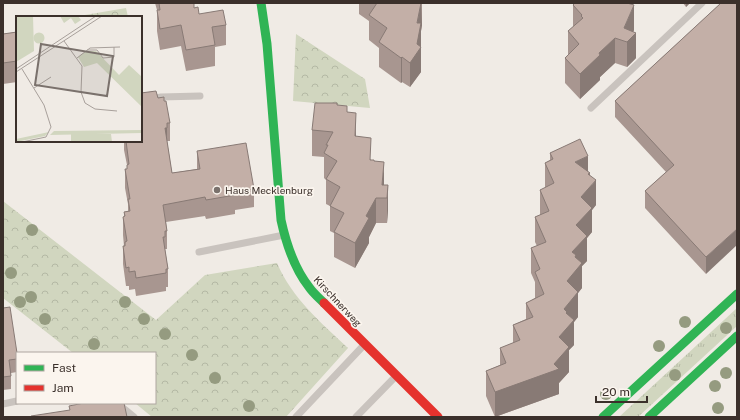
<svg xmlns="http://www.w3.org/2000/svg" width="740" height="420" font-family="'Public Sans',sans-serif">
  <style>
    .grass { fill: url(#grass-tufts) }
    .park { fill: url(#park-crowns) }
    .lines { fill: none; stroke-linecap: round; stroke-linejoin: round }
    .lane { stroke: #c9c3be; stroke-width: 7 }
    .fast { stroke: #30b455; stroke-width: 9 }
    .jam { stroke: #e5322d; stroke-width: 9 }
    .tree { fill: #959b80 }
    .wall { fill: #a89690 }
    .shaded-wall { fill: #887a75 }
    .building { fill: #c3afa7; stroke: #887a75 }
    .poi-dot { fill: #7a716c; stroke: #fbf5ee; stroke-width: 1.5 }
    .labels { text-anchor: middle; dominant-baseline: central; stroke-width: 3.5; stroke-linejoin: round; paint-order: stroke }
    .poi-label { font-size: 10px; fill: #3b302b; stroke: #fbf5ee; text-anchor: start }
    .street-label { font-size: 10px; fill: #3b302b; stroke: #fbf5ee }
    .inset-road { fill: none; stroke: #a8a09b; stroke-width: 1 }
    .view { fill: #7a716c; fill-opacity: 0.15; stroke: #7a716c; stroke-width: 2 }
    .inset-edge { fill: none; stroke: #3b302b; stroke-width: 2 }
  </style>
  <defs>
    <pattern id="grass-tufts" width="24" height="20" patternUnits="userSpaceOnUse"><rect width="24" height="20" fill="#d1d6bf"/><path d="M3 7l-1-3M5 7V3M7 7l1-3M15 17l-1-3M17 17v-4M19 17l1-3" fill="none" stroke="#b4b8a4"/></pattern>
    <pattern id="park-crowns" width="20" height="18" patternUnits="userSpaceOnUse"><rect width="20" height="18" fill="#d1d6bf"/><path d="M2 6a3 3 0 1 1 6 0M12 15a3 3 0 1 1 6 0" fill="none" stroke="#b4b8a4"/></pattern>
  </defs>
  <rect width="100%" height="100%" fill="#f0ebe5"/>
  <!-- grass -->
  <path class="grass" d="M737 308V326L638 417H619Z"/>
  <!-- park -->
  <path class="park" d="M126 8 128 17H80L79 16Z
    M296 34 365 79 370 108 293 101Z
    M3 201 156 320 205 275 277 263C292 298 321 323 348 348L286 417H152L135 403H155V353H73L3 298Z"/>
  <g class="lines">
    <!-- lane -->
    <path class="lane" d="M141 101 161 97 200 96
      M591 108 702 3
      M199 252 284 235
      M117 403 134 417
      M3 404 17 401
      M296 417 364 345
      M356 417 396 376"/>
    <!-- fast -->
    <path class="fast" d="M261 3 267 44 281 220C286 243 294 268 309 287 313 293 319 298 324 303
      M603 417 737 294
      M649 417 737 336"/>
    <!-- jam -->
    <path class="jam" d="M324 303 438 417"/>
  </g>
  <!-- trees -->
  <g class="tree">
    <circle cx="32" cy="230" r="6"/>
    <circle cx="11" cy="273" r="6"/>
    <circle cx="31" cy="297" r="6"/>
    <circle cx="20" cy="302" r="6"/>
    <circle cx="125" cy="302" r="6"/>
    <circle cx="45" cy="319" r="6"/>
    <circle cx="144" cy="319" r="6"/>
    <circle cx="685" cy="322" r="6"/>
    <circle cx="726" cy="328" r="6"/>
    <circle cx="165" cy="334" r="6"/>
    <circle cx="94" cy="344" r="6"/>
    <circle cx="659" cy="346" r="6"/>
    <circle cx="192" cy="355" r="6"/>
    <circle cx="726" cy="373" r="6"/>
    <circle cx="675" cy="375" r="6"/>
    <circle cx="215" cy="378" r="6"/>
    <circle cx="715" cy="386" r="6"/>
    <circle cx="606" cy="394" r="6"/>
    <circle cx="249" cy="406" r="6"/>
    <circle cx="718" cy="408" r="6"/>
  </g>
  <!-- wall -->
  <path class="wall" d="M155 3H194V8L199 14 226 25V45L215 47V66L186 71 181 46 160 50 157 31V10Z
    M359 3H422V25L421 31V72L410 87 402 82 401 83 379 67V48L369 40V21L359 14Z
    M683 3H690L686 7Z
    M721 3 706 274 645 208V191L666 172 615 117V101Z
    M573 5 634 30 633 32 636 58 627 67 615 63 600 77V80L580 99 565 83V58L568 55V31L573 27Z
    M17 32V82L3 84V34Z
    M158 98 170 123V141H167L172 173 197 169V151L254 189V207L235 210V214L206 219 205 216 166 222 167 231V249H165L168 269V287H166V291L136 296 135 289 129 290V286H126L123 264V246H124L123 235V217H124V212L128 211V204L125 188V169H127V165L124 150V141H141Z
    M337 105 347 112 356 136 371 160 374 161 384 185H388V210L387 223H376L369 237V243L355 268 334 257V233L330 231V206L326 204V180L324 178V157L312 156V130Z
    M550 153 588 171 590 175 596 205 592 210V232L587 238V261L582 266V288L578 293V317L574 322V345L569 350V372L559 383V394L495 417 486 396V371L500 365V348L513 343V325L526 319V303L535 298V282L531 273V248L537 246 535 242V217L540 215V190L545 188V163L550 160Z
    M3 308 17 353V372L11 373V389L3 390Z"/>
  <!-- shaded-wall -->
  <path class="shaded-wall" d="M421 3 422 25 421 31V72L410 87V63Z
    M686 3H690L686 7Z
    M634 5V30L630 39 636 33V58L627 67V42L624 28Z
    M615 38V63L600 77V80L580 99V74L599 53Z
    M402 57V82L401 83V58Z
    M356 113V138L355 136Z
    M165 128H167V146Z
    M588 156V181L575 162Z
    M384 162V187L382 185Z
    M590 173V187L596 180V205L592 210V232L587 238V261L582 266V288L578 293V317L574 322V345L569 350V372L559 383V394L495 417V392L554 364 564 309 567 281 581 197 588 174Z
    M388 185V210L387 223V198Z
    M376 198V223L369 237V243L355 268V243L366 216Z
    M737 229V245L706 274V257Z"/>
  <!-- building -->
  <path class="building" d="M159 3H194V8L198 7 199 14 223 10 226 25 212 27 215 45 186 50 181 25 160 29 157 10H160Z
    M377 3H421L417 23H421L417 44 421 47 410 63 402 57 401 58 379 42 387 28 369 15Z
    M575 3H627L634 5 624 28 636 33 627 42 615 38 599 53 600 55 580 74 565 58 579 44 568 31 583 18 581 16 582 15 573 5Z
    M721 3H735L737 5V229L706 257 645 191 674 165 615 101Z
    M17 32V61L3 63V34Z
    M156 91 158 98 164 97V101H166L170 123H167V128H165L172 173 200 169 197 151 246 143 254 189 235 192V195L206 200 205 197 163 205 167 231H165V237H163L168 269H166V273L136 278 135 271 129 272V267L126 268 123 246H125V242L127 241 123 217 125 216 124 212 130 211 128 199H130L125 169H127V165L129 164 126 141H141V93Z
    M315 103H337V105L347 106V112L356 113 355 136 371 138 370 160H374V161L384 162 382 185H388L387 198H376L366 216 369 218 355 243 334 232 344 213 330 206 340 187 326 179 337 161 324 153 328 145H326L333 132 312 130Z
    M580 139 588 156 575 162 590 173 588 174 596 180 581 197 592 208 576 225 587 236 572 252 576 255 575 257 582 263 567 281 578 292 564 309 567 312 566 313 574 320 559 337 569 347 554 364 559 369 495 392 486 371 506 363 500 348 520 340 513 325 533 317 526 303 544 294 535 272 540 269 531 248 546 242 535 217 549 211 540 190 554 183 545 163 553 159 550 153Z
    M10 307 17 353V359L9 360 11 376 3 377V308Z
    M84 403H124L127 417H32L31 416 70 410 69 406Z"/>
  <!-- markers -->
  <circle class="poi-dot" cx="217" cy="190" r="4"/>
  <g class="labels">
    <!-- poi labels -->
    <g class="poi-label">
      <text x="225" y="190">Haus Mecklenburg</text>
    </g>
    <!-- street labels -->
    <g class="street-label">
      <text transform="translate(338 301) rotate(47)">Kirschnerweg</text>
    </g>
  </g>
  <!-- overview -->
  <g transform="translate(16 16)">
    <rect width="126" height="126" fill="#f0ebe5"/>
    <path d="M0 0H17L18 35 0 46ZM44 0H62L65 4 59 8 55 2 48 7ZM70 35H80L103 59 113 49 126 61V91L81 47 68 51 62 41ZM126 114V117L34 119 38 115ZM33 116 29 120 0 126V123Z" fill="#d1d6bf"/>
    <path d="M17.5 22a5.5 5.5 0 1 1 11 0a5.5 5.5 0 1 1-11 0ZM55 118H95L96 126H55Z" fill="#d1d6bf"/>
    <path class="inset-road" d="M48 25 66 50 65 76 69 87 79 93 101 95M71 34H81L87 42 98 41V31M61 42 74 32 104 31M0 53 80 0M6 53 28 89 35 111 30 121 6 126M0 56 86 0M18 72 35 61"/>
    <path class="view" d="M25 28 97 40 91 80 19 69Z"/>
    <rect width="126" height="126" class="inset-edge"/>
  </g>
  <!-- border -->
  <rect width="740" height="420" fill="none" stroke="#3b302b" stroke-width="8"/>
  <!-- legend -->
  <rect x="16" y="352" width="140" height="52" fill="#fbf5ee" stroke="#aea6a0"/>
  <rect x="24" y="365" width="20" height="6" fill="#30b455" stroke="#aea6a0"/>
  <text x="52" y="372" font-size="12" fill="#3b302b">Fast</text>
  <rect x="24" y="385" width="20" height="6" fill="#e5322d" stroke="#aea6a0"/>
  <text x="52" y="392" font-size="12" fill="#3b302b">Jam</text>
  <!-- scale -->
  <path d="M596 396v6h51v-6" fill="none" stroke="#3b302b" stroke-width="2"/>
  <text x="602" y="396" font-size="12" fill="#3b302b" stroke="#fbf5ee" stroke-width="3" paint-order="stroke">20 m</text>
</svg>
